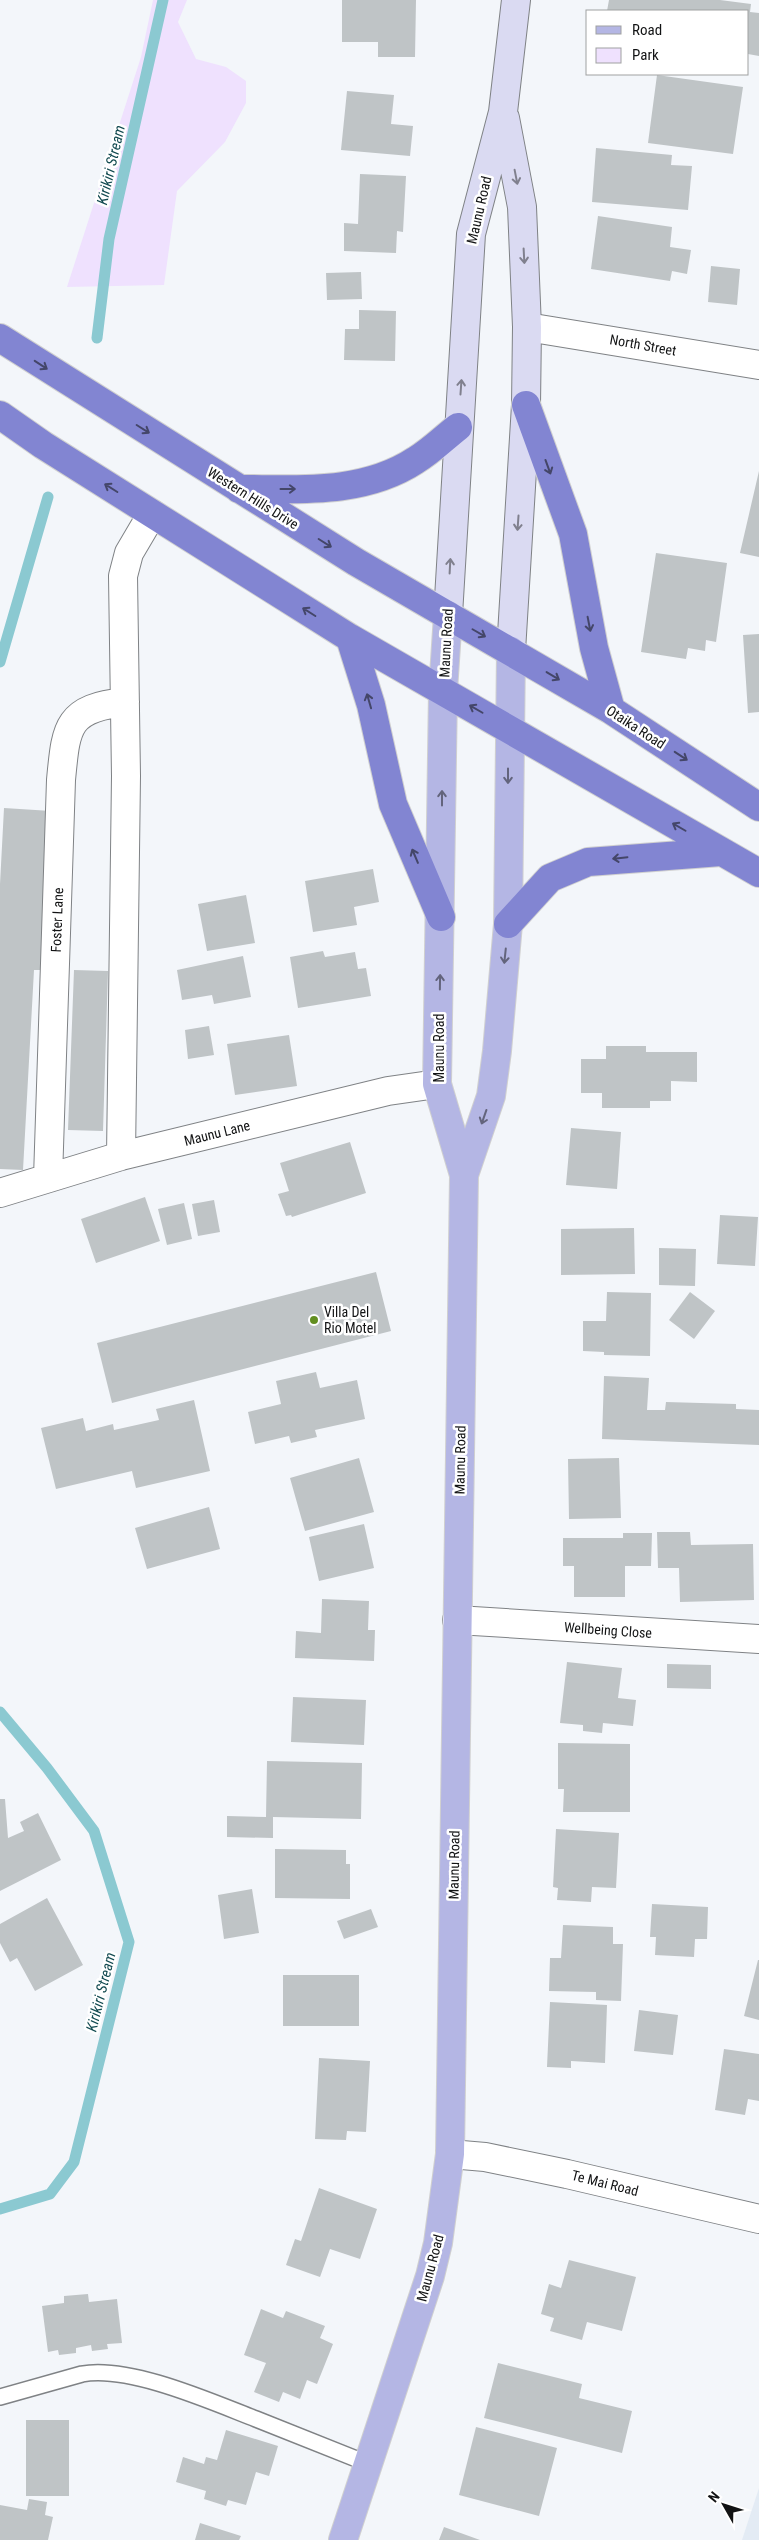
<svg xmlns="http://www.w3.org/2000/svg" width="759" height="2540" font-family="'Roboto Condensed',sans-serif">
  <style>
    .built { fill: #e3ebf4 }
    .green { fill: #efe1fe }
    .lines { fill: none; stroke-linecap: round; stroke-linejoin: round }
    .stream { stroke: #8bc9d1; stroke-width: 11 }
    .building { fill: #bfc4c6 }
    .lane-casing { stroke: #7f8285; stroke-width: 18 }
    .street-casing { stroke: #7f8285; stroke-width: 30 }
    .secondary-casing { stroke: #7f8285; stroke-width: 30 }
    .primary-casing { stroke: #d0d0d0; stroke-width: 30 }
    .highway-casing { stroke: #d0d0d0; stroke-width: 30 }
    .lane { stroke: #fff; stroke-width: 15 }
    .street { stroke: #fff; stroke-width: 28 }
    .secondary { stroke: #dadaf2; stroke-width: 28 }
    .primary { stroke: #b4b6e4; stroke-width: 28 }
    .highway { stroke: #8285d2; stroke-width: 28 }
    .oneway { stroke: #80808e }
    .oneway2 { stroke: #444669 }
    .oneway3 { stroke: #63647c }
    .poi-dot { fill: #628e20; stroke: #fff; stroke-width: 2 }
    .labels { text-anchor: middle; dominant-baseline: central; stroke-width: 5; stroke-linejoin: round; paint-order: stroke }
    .street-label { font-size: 14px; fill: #121314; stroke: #fff }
    .poi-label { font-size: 14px; fill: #121314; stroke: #fff; text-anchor: start }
    .water-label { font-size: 15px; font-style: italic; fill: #124a50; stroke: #fff }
  </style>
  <rect width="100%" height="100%" fill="#f3f6fa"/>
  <!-- built -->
  <path class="built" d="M759 2488V2540H742Z"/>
  <!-- green -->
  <path class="green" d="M153 0H187L178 22 196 59 226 67 246 81V103L225 142 177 191 164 285 67 287 141 57Z"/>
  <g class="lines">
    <!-- stream -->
    <path class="stream" d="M97 338 109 239 163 0
      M0 662 48 497
      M0 1712 47 1768 94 1831 129 1942 74 2162 50 2194 0 2209"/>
  </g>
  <!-- building -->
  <path class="building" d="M342 0H416L415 57H378V42H342Z
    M609 0H720L751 4 750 12 759 13V56L748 54V11H607Z
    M657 75 743 87 733 154 648 143Z
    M347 91 394 95 391 124 413 126 410 156 341 150Z
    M596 148 672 155 671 165 692 166 688 210 592 202Z
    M360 174 406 176 403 232 397 231 396 253 344 251V223L358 224Z
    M598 216 672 227 670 247 691 250 687 274 672 271 670 281 591 269Z
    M711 266 740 269 737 305 708 302Z
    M361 272 362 299 327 300 326 273Z
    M359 310 396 311 395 361 344 360 345 329H359Z
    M759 471V557L740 553Z
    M656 553 727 563 716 642 706 640 705 651 688 648 686 659 641 652Z
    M759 634V712L748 713 743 635Z
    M4 808 51 811 41 970H34L23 1170 0 1169V884Z
    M373 869 379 902 354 907 357 925 313 932 305 881Z
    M246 895 255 943 207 951 198 904Z
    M323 951 325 957 355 952 358 969 366 968 371 996 298 1008 290 957Z
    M243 956 251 997 214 1004 212 995 182 1000 177 970Z
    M74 970 108 971 103 1131 68 1130Z
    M209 1026 214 1055 188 1059 185 1030Z
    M289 1035 297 1086 235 1095 227 1044Z
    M606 1046H646V1052H697V1082L671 1081V1101H650V1108H602V1093H581V1059H606Z
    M571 1128 621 1132 617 1189 566 1185Z
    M350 1142 366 1193 292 1217 291 1215 286 1216 278 1194 289 1191 280 1163Z
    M145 1197 160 1241 96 1263 81 1219Z
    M214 1200 220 1232 198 1236 192 1204Z
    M184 1203 192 1239 167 1245 158 1209Z
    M720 1215 758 1217 755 1266 717 1264Z
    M634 1228 635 1274 561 1275V1229Z
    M659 1248 696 1249 695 1286 659 1285Z
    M376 1272 391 1331 112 1403 97 1343Z
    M607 1292 651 1293 650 1356 604 1355V1352L583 1351V1321H606Z
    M690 1292 715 1311 694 1339 669 1320Z
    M316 1372 320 1388 357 1380 365 1419 315 1430 317 1437 291 1443 289 1436 255 1444 248 1412 281 1404 276 1381Z
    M604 1376 649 1378 647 1410H665L666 1402 736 1404V1409L759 1410V1445L602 1439Z
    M194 1400 210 1471 136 1488 132 1471 56 1489 41 1428 83 1418 86 1431 113 1424 114 1430 159 1420 156 1409Z
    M359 1458 374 1512 305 1531 290 1478Z
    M619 1458 621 1518 569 1519 568 1459Z
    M209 1507 220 1549 147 1569 135 1528Z
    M364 1524 374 1568 319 1581 309 1537Z
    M657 1532H690L691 1545 753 1544 754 1600 680 1602 679 1568H658Z
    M623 1533H652L651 1566H625V1597H574V1566H563V1538H623Z
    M322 1599 369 1601 368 1630H375L374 1661 295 1658 296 1631 321 1633Z
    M567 1662 622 1668 618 1698 636 1700 633 1726 603 1723 602 1733 583 1731V1725L560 1723Z
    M667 1664 711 1665V1689L667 1688Z
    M293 1697 366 1700 364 1745 291 1742Z
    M558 1743 630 1744V1812H563L564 1789H558Z
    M267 1761 362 1763 361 1819 273 1817V1838L227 1837V1816L266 1817Z
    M0 1799H5L8 1838 24 1831 20 1822 38 1813 61 1860 0 1891Z
    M556 1829 619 1833 616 1888 592 1887 591 1902 557 1900 558 1888 553 1887Z
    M275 1849 346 1850V1864H350V1899L275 1898Z
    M252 1889 259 1933 224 1939 218 1895Z
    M47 1898 83 1965 35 1991 17 1958 10 1962 0 1943V1924Z
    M652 1904 708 1907 707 1939H695L694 1957 655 1955 656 1937H650Z
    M371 1909 378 1927 344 1939 337 1921Z
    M563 1925 613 1927V1944H623L621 2001 596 2000V1992L549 1991 550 1958H561Z
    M758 1960H759V2020L744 2016Z
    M283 1975H359V2026H283Z
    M550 2002 607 2005 605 2063 571 2061V2068L547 2067Z
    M639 2010 678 2015 673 2055 634 2051Z
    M724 2049 759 2054V2101L748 2099 745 2115 715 2110Z
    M319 2058 370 2061 366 2132 347 2131 346 2140 315 2139Z
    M319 2188 377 2209 360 2259 330 2249 320 2277 286 2265 295 2239 301 2241Z
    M569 2260 636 2277 622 2331 587 2322 582 2340 550 2331 554 2318 541 2314 549 2284 561 2288Z
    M88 2294 89 2302 117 2299 122 2343 107 2344 108 2349 92 2351 91 2345 76 2348V2353L59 2355 58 2350 48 2352 42 2306 64 2303V2296Z
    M261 2309 283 2318 286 2311 325 2326 320 2338 333 2344 317 2384 307 2380 300 2399 283 2392 279 2402 254 2392 266 2363 244 2355Z
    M498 2363 582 2384 579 2398 632 2411 622 2453 484 2418Z
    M26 2420H69V2496H26Z
    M476 2427 557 2448 539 2516 459 2495Z
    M226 2430 278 2446 269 2476 256 2472 246 2505 228 2500 226 2506 204 2499 206 2491 176 2482 183 2457 204 2464 206 2457 217 2460Z
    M29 2499 47 2502 45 2515 53 2517 48 2540H0V2505L27 2510Z
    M200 2523 241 2536 239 2540H195Z
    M444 2527 480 2540H439Z"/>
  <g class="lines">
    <defs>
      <path id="lane" d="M0 2397 82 2374C129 2365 212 2402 256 2419 294 2434 332 2449 369 2464"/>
      <path id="street" d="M527 327 759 365
        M121 1156 126 776 123 576 129 553 152 514
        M48 1178 61 780C66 728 66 708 125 702
        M0 1193 121 1156 388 1091 437 1084
        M457 1620 759 1639
        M450 2154 485 2157 567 2174 759 2219"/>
      <path id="secondary" d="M505 118 522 207 527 327 526 405 511 651
        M448 615 471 234 503 112 516 0"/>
      <path id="primary" d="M464 1175 491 1096 497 1051 508 924 511 651
        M343 2540 430 2276 438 2243 450 2154 464 1175 437 1084 443 691 448 615"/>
      <path id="highway" d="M0 338 356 562 611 710 759 807
        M526 405 573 534 594 648 611 710
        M0 415 43 445 350 638 759 873
        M239 489C298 489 363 495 416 460 431 451 444 438 458 427
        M350 638 371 705 393 804 441 917
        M508 924 550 878 588 862 721 852"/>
    </defs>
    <!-- lane casing -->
    <use href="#lane" class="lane-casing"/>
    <!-- street casing -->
    <use href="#street" class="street-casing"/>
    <!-- secondary casing -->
    <use href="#secondary" class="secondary-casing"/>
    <!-- primary casing -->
    <use href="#primary" class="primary-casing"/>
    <!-- highway casing -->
    <use href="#highway" class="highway-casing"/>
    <!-- lane -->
    <use href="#lane" class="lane"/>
    <!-- street -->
    <use href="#street" class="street"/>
    <!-- secondary -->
    <use href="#secondary" class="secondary"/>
    <!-- primary -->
    <use href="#primary" class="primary"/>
    <!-- highway -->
    <use href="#highway" class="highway"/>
  </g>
  <!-- one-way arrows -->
  <defs><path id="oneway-shaft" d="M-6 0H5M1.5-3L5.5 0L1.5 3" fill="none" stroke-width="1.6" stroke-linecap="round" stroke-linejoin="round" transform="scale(1.25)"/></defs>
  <g class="oneway">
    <use href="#oneway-shaft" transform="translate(516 177) rotate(79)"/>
    <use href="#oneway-shaft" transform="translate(524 256) rotate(87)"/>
    <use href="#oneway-shaft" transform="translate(461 387) rotate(-86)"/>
    <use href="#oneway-shaft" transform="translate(518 523) rotate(94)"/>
    <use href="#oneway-shaft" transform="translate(450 566) rotate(-87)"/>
  </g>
  <g class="oneway2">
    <use href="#oneway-shaft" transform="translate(41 365) rotate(33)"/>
    <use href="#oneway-shaft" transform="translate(143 429) rotate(32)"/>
    <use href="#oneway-shaft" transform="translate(548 467) rotate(70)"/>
    <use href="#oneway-shaft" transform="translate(111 488) rotate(-148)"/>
    <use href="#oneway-shaft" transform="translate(288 489)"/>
    <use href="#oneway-shaft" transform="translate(325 543) rotate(32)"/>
    <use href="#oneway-shaft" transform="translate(309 612) rotate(-148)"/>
    <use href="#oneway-shaft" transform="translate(589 624) rotate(79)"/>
    <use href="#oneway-shaft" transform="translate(479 633) rotate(30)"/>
    <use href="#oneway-shaft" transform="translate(553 676) rotate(31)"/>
    <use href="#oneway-shaft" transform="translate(369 701) rotate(-106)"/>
    <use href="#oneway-shaft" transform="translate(476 709) rotate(-150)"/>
    <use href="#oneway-shaft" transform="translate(681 756) rotate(33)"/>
    <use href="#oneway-shaft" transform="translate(679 827) rotate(-150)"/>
    <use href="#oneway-shaft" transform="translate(415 856) rotate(-113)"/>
    <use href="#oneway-shaft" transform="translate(620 858) rotate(174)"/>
  </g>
  <g class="oneway3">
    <use href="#oneway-shaft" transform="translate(508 776) rotate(90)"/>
    <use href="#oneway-shaft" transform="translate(442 798) rotate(-90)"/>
    <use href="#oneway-shaft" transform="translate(505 956) rotate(96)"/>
    <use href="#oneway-shaft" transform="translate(440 982) rotate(-89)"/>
    <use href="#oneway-shaft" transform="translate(484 1117) rotate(109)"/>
  </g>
  <!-- markers -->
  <circle class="poi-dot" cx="314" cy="1320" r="5"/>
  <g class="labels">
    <!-- street labels -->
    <g class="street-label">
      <text transform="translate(479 210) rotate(-77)">Maunu Road</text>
      <text transform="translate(643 345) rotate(10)">North Street</text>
      <text transform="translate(253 498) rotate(32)">Western Hills Drive</text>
      <text transform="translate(446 643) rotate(-87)">Maunu Road</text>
      <text transform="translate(636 727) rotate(33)">Otaika Road</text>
      <text transform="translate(57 920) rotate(-88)">Foster Lane</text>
      <text transform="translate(439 1048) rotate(-90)">Maunu Road</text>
      <text transform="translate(217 1133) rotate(-14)">Maunu Lane</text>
      <text transform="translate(460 1460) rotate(-89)">Maunu Road</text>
      <text transform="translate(608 1630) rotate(4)">Wellbeing Close</text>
      <text transform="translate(454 1865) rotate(-89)">Maunu Road</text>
      <text transform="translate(605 2183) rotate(14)">Te Mai Road</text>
      <text transform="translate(430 2268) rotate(-75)">Maunu Road</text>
    </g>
    <!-- poi labels -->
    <g class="poi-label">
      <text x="324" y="1312">Villa Del<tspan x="324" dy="16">Rio Motel</tspan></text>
    </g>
    <!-- water labels -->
    <g class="water-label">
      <text transform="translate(111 165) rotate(-77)">Kirikiri Stream</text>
      <text transform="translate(101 1992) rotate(-76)">Kirikiri Stream</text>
    </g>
  </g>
  <!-- legend -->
  <rect x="586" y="10" width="162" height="65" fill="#ffffff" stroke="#a0a1a1"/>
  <rect x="596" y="26" width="25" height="8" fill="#b4b6e4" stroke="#a0a1a1"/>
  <text x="632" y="35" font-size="15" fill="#121314">Road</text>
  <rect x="596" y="48" width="25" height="15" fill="#efe1fe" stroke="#a0a1a1"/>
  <text x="632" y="60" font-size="15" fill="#121314">Park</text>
  <!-- north arrow -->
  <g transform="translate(724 2505) rotate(309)" stroke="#ffffff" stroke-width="4" paint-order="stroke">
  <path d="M0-4L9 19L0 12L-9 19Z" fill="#121314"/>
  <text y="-8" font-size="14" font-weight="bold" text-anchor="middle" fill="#121314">N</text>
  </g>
</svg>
